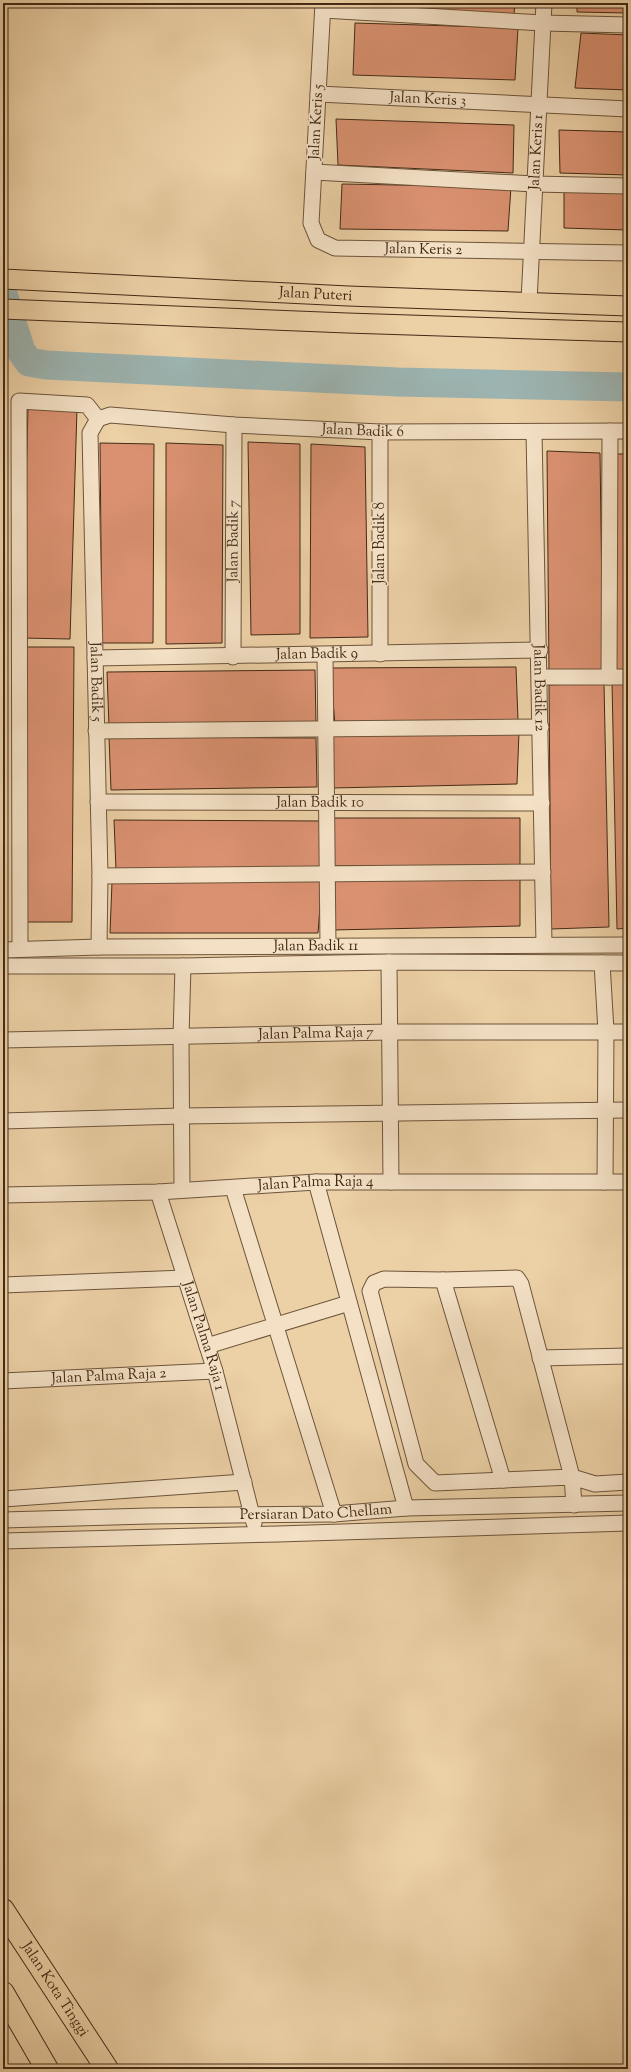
<svg xmlns="http://www.w3.org/2000/svg" width="631" height="2072" font-family="'Sorts Mill Goudy',serif">
  <style>
    .lines { fill: none; stroke-linecap: round; stroke-linejoin: round }
    .river { stroke: #9cb4b1; stroke-width: 29 }
    .building { fill: #da9171; stroke: #432a16 }
    .minor-casing { stroke: #6d543a; stroke-width: 17 }
    .major-casing { stroke: #432a16; stroke-width: 21 }
    .highway-casing { stroke: #432a16; stroke-width: 24 }
    .minor { stroke: #f3e0c5; stroke-width: 15 }
    .major { stroke: #ecd0a6; stroke-width: 19 }
    .highway { stroke: #ecd0a6; stroke-width: 22 }
    .labels { text-anchor: middle; dominant-baseline: central; stroke-width: 3.5; stroke-linejoin: round; paint-order: stroke }
    .street-label { font-size: 15px; fill: #432a16; stroke: #f3e0c5 }
  </style>
  <rect width="100%" height="100%" fill="#ecd0a6"/>
  <filter id="stains"><feTurbulence type="fractalNoise" baseFrequency=".005" numOctaves="4"/><feColorMatrix values="0 0 0 0 .2 0 0 0 0 .09 0 0 0 0 .02 0 0 0 .5 -.17"/></filter>
  <radialGradient id="worn" r=".72"><stop offset=".6" stop-color="#630" stop-opacity="0"/><stop offset="1" stop-color="#630" stop-opacity=".3"/></radialGradient>
  <g class="lines">
    <!-- river -->
    <path class="river" d="M3 294 21 351 29 362 46 365 398 382 628 387"/>
  </g>
  <!-- building -->
  <path class="building" d="M353 3H515L514 14 353 6Z
    M577 3H628V13L577 12Z
    M355 23 518 28 515 80 353 75Z
    M581 33 628 35V90L575 88Z
    M336 119 514 125 513 173 338 165Z
    M559 130 628 132V175L560 173Z
    M342 184 511 187 508 231 340 229Z
    M564 187 628 189V230L564 228Z
    M28 408 77 409 70 639 22 638Z
    M248 442 300 444V634L251 635Z
    M100 443 154 444 153 643H102Z
    M166 443 223 445 222 643 166 644Z
    M311 444 365 447 368 637 310 638Z
    M547 451 600 453 603 670 549 672Z
    M615 454H628V670H614Z
    M26 647H74L72 922H25Z
    M516 667 518 720 335 724 330 668Z
    M315 670 316 724 109 727 107 672Z
    M612 681H628V928L617 929Z
    M604 683 609 927 551 929 549 685Z
    M519 732 517 784 332 788 330 736Z
    M109 737 316 738 317 787 111 790Z
    M332 818H520V865L333 866Z
    M114 820 323 821 321 868 116 870Z
    M520 877V926L332 930 335 880Z
    M322 881 318 933H110L112 882Z"/>
  <g class="lines">
    <defs>
      <g id="minor">
        <path id="s1" d="M323 3 311 223 318 240 335 248 628 253"/>
        <path d="M323 10 543 23 628 25"/>
        <path id="s2" d="M318 94 628 109"/>
        <path d="M314 172 534 184 628 186"/>
        <path id="s3" d="M529 301 544 3"/>
        <path id="s4" d="M98 419 110 415 234 425 380 432 628 431"/>
        <path id="s5" d="M98 419 90 433 100 876 99 947"/>
        <path d="M380 432V654"/>
        <path id="s6" d="M534 432 544 944"/>
        <path d="M325 655 328 946"/>
        <path id="s7" d="M233 657 234 425"/>
        <path id="s8" d="M95 658 540 650"/>
        <path d="M540 677H628"/>
        <path d="M609 677 610 431"/>
        <path d="M96 731 541 727"/>
        <path id="s9" d="M98 802 542 803"/>
        <path d="M100 876 543 872"/>
        <path d="M20 949 19 401 87 405 98 419"/>
        <path id="s10" d="M3 950 99 947 628 945"/>
        <path d="M389 962 391 1182"/>
        <path d="M602 963 606 1031 605 1182"/>
        <path d="M3 966H183L389 962 628 963"/>
        <path id="s11" d="M3 1040 390 1032H628"/>
        <path d="M3 1121 181 1116 628 1110"/>
        <path d="M316 1182 406 1508"/>
        <path d="M233 1188 334 1514"/>
        <path d="M182 1190 181 1037 183 966"/>
        <path id="s12" d="M158 1192 215 1371 254 1523"/>
        <path id="s13" d="M3 1195 158 1192 316 1182H628"/>
        <path d="M443 1280 503 1480"/>
        <path d="M3 1285 185 1278"/>
        <path d="M207 1346 349 1303"/>
        <path d="M540 1358 628 1356"/>
        <path id="s14" d="M3 1381 215 1371"/>
        <path d="M3 1499 244 1482"/>
        <path d="M574 1505 572 1477 521 1284 517 1278 443 1280 384 1279 374 1283 370 1291 416 1464 435 1483 572 1477 595 1484 628 1482"/>
        <path id="s15" d="M3 1520 149 1516 334 1514 406 1508 628 1503"/>
        <path d="M3 1541 278 1534 628 1523"/>
      </g>
      <g id="major">
        <path id="s16" d="M3 279 348 296 628 306"/>
        <path d="M3 309 347 323 628 332"/>
      </g>
      <g id="highway">
        <path id="s17" d="M3 1910 107 2069"/>
        <path d="M3 1993 47 2069"/>
      </g>
    </defs>
    <!-- minor casing -->
    <use href="#minor" class="minor-casing"/>
    <!-- major casing -->
    <use href="#major" class="major-casing"/>
    <!-- highway casing -->
    <use href="#highway" class="highway-casing"/>
    <!-- minor -->
    <use href="#minor" class="minor"/>
    <!-- major -->
    <use href="#major" class="major"/>
    <!-- highway -->
    <use href="#highway" class="highway"/>
  </g>
  <g class="labels">
    <!-- street labels -->
    <g class="street-label">
      <text stroke="none"><textPath href="#s2" startOffset="110">Jalan Keris 3</textPath></text>
      <text transform="translate(317 122) rotate(-87)">Jalan Keris 5</text>
      <text stroke="none"><textPath href="#s3" startOffset="149">Jalan Keris 1</textPath></text>
      <text stroke="none"><textPath href="#s1" startOffset="346">Jalan Keris 2</textPath></text>
      <text stroke="none"><textPath href="#s16" startOffset="313">Jalan Puteri</textPath></text>
      <text stroke="none"><textPath href="#s4" startOffset="266">Jalan Badik 6</textPath></text>
      <text stroke="none"><textPath href="#s7" startOffset="116">Jalan Badik 7</textPath></text>
      <text transform="translate(380 543) rotate(-90)">Jalan Badik 8</text>
      <text stroke="none"><textPath href="#s8" startOffset="222">Jalan Badik 9</textPath></text>
      <text stroke="none"><textPath href="#s5" startOffset="265">Jalan Badik 5</textPath></text>
      <text stroke="none"><textPath href="#s6" startOffset="256">Jalan Badik 12</textPath></text>
      <text stroke="none"><textPath href="#s9" startOffset="222">Jalan Badik 10</textPath></text>
      <text stroke="none"><textPath href="#s10" startOffset="313">Jalan Badik 11</textPath></text>
      <text stroke="none"><textPath href="#s11" startOffset="313">Jalan Palma Raja 7</textPath></text>
      <text stroke="none"><textPath href="#s13" startOffset="313">Jalan Palma Raja 4</textPath></text>
      <text stroke="none"><textPath href="#s12" startOffset="151">Jalan Palma Raja 1</textPath></text>
      <text stroke="none"><textPath href="#s14" startOffset="106">Jalan Palma Raja 2</textPath></text>
      <text stroke="none"><textPath href="#s15" startOffset="313">Persiaran Dato Chellam</textPath></text>
      <text stroke="none"><textPath href="#s17" startOffset="95">Jalan Kota Tinggi</textPath></text>
    </g>
  </g>
  <!-- margin -->
  <rect width="631" height="2072" fill="none" stroke="#ecd0a6" stroke-width="16"/>
  <rect x="4" y="4" width="623" height="2064" fill="none" stroke="#432a16" stroke-width="2"/>
  <rect x="8" y="8" width="615" height="2056" fill="none" stroke="#432a16"/>
  <rect width="100%" height="100%" filter="url(#stains)"/>
  <rect width="100%" height="100%" fill="url(#worn)"/>
</svg>
